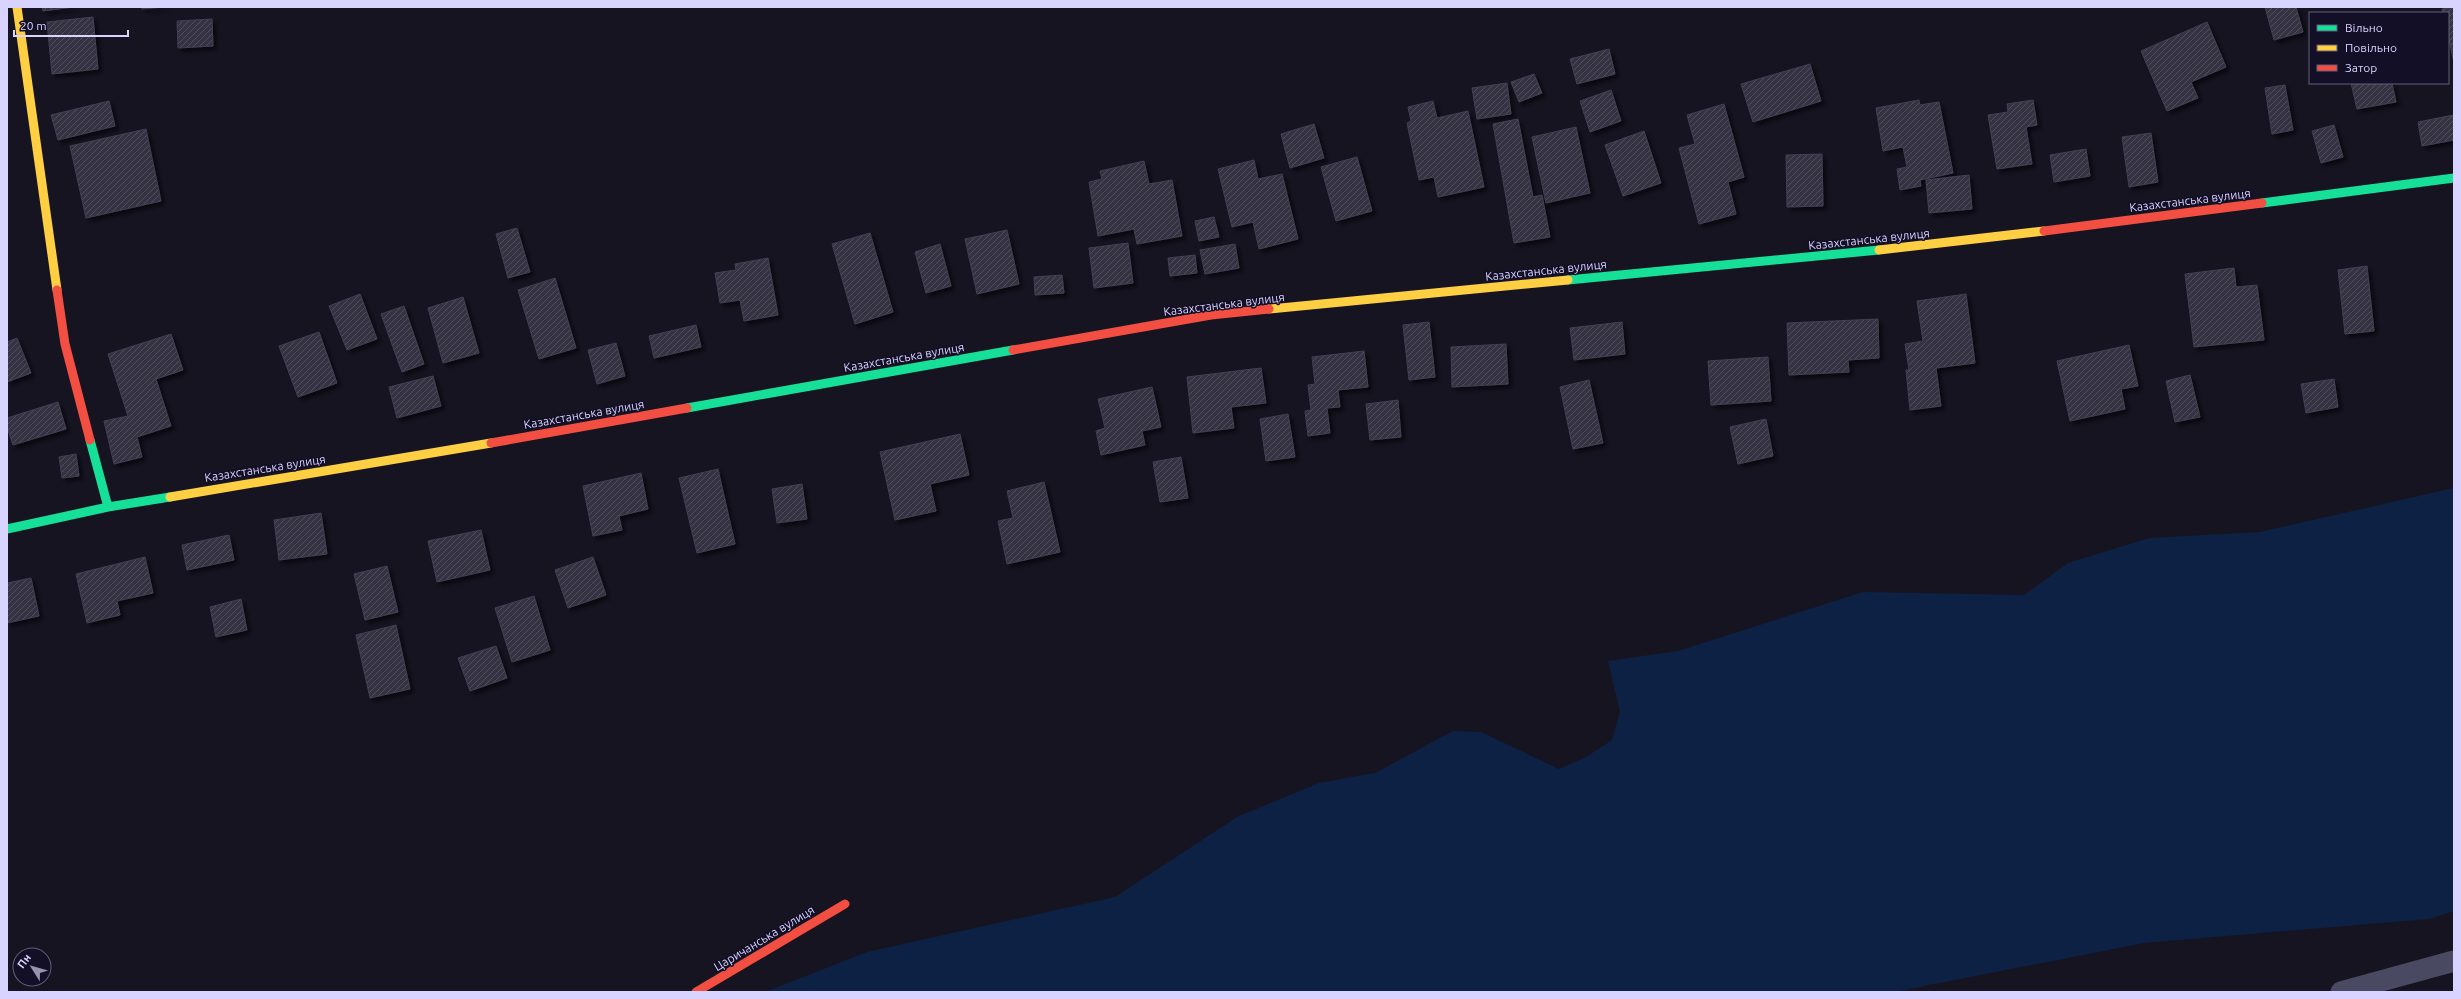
<svg xmlns="http://www.w3.org/2000/svg" width="2461" height="999" font-family="Ubuntu,sans-serif">
  <style>
    .water { fill: #0d2144 }
    .building { fill: url(#building-hatch); stroke: #433f54; filter: url(#shadow) }
    .lines { fill: none; stroke-linecap: round; stroke-linejoin: round }
    .lane { stroke: #4a4962; stroke-width: 21 }
    .fast { stroke: #16e098; stroke-width: 9 }
    .slow { stroke: #ffcf43; stroke-width: 9 }
    .jam { stroke: #f24e42; stroke-width: 9 }
    .labels { text-anchor: middle; dominant-baseline: central; stroke-width: 3; stroke-linejoin: round; paint-order: stroke }
    .street-label { font-size: 12px; fill: #d9d4ff; stroke: #130f26 }
  </style>
  <defs>
    <pattern id="building-hatch" width="6" height="6" patternUnits="userSpaceOnUse"><rect width="6" height="6" fill="#343243"/><path d="M-1 1l2-2M0 6l6-6M5 7l2-2" fill="none" stroke="#514f5f"/></pattern>
    <filter id="shadow"><feDropShadow dx="3.5" dy="3.5" stdDeviation="2" flood-color="#0009"/></filter>
  </defs>
  <rect width="100%" height="100%" fill="#161421"/>
  <!-- water -->
  <path class="water" d="M2454 488V911L2429 919 2144 943 1894 992H765L867 952 1115 897 1237 817 1319 783 1375 773 1453 731 1481 732 1559 769 1586 757 1612 740 1620 712 1608 661 1678 651 1863 592 2024 595 2068 563 2149 538 2260 532Z"/>
  <!-- building -->
  <path class="building" d="M42 7H74L43 11Z
    M141 7H165L142 9Z
    M2265 7H2296L2303 32 2274 40Z
    M2454 7V63L2448 35V13H2443L2442 9Z
    M93 17 98 69 52 74 47 22Z
    M212 19 213 46 178 48 177 21Z
    M2207 22 2226 67 2191 82 2198 98 2167 111 2141 51Z
    M1609 49 1615 74 1577 84 1570 59Z
    M1810 64 1821 101 1753 122 1741 84Z
    M1534 74 1542 93 1519 102 1511 82Z
    M1507 83 1511 114 1477 119 1472 88Z
    M2351 83H2392L2396 102 2357 109Z
    M2285 85 2293 130 2272 134 2265 88Z
    M1611 90 1621 121 1590 132 1580 101Z
    M1919 100 1920 105 1939 102 1953 173 1920 180 1921 186 1900 190 1897 169 1907 167 1903 147 1883 151 1876 108Z
    M2033 100 2037 125 2026 127 2032 164 1997 169 1988 115 2008 112 2007 104Z
    M109 101 115 126 58 140 51 115Z
    M1433 101 1437 118 1468 111 1484 187 1438 197 1434 177 1419 180 1407 123 1411 121 1408 107Z
    M1724 104 1744 177 1728 182 1736 214 1699 224 1679 148 1695 144 1687 115Z
    M2453 115 2454 140 2422 146 2418 122Z
    M1518 119 1533 197 1542 195 1550 237 1514 243 1493 124Z
    M1314 124 1324 158 1290 168 1281 134Z
    M2334 125 2343 157 2321 163 2312 131Z
    M1576 127 1590 193 1546 203 1532 137Z
    M146 129 161 201 86 218 70 146Z
    M1644 131 1661 183 1623 196 1605 145Z
    M2151 133 2158 182 2129 187 2122 137Z
    M2086 149 2090 176 2054 182 2050 155Z
    M1822 154 1823 206 1787 207 1786 155Z
    M1357 157 1372 211 1336 221 1321 167Z
    M1254 160 1258 179 1282 174 1298 239 1259 249 1253 222 1232 227 1218 169Z
    M1144 161 1149 184 1172 180 1182 236 1137 244 1134 229 1098 236 1089 182 1102 179 1100 171Z
    M1969 175 1972 209 1929 213 1926 180Z
    M1214 217 1219 237 1199 241 1195 221Z
    M517 228 530 272 508 278 496 234Z
    M1007 230 1019 284 977 294 965 239Z
    M870 233 893 312 855 324 832 244Z
    M1128 243 1133 283 1094 288 1089 248Z
    M940 244 951 286 926 293 915 252Z
    M1235 244 1239 268 1205 274 1200 250Z
    M1195 255 1197 273 1170 276 1168 258Z
    M768 258 778 315 744 321 740 300 720 303 715 273 736 270 735 264Z
    M2367 266 2374 331 2345 334 2338 270Z
    M2234 268 2236 287 2257 285 2264 340 2194 347 2185 274Z
    M1062 275 1064 293 1035 295 1034 277Z
    M555 278 576 348 539 359 518 290Z
    M360 294 377 339 347 350 329 306Z
    M1966 294 1975 363 1936 368 1941 406 1910 410 1906 370H1909L1905 344 1923 341 1917 301Z
    M463 297 479 353 443 363 428 308Z
    M404 306 424 364 402 372 381 314Z
    M1878 319 1879 358 1848 360 1849 372 1789 375 1787 323Z
    M1429 322 1435 377 1409 380 1403 325Z
    M1622 322 1625 354 1574 360 1570 328Z
    M696 325 701 347 654 358 649 336Z
    M319 332 337 383 298 397 279 346Z
    M171 334 183 370 156 379 171 426 137 437 142 457 114 464 104 421 128 416 108 354Z
    M17 338 31 373 7 382V342Z
    M616 343 625 376 597 384 588 350Z
    M1506 344 1508 384 1452 387 1451 347Z
    M2129 345 2138 386 2121 389 2125 409 2070 421 2057 361Z
    M1364 351 1368 387 1338 390 1340 407 1327 408 1330 433 1308 436 1305 411 1311 410 1308 385 1315 384 1312 357Z
    M1768 357 1771 401 1711 405 1708 361Z
    M1261 368 1266 403 1231 407 1234 428 1193 433 1187 377Z
    M2190 375 2200 417 2175 422 2166 381Z
    M433 376 441 406 397 418 389 387Z
    M2334 379 2338 407 2306 413 2301 384Z
    M1589 380 1603 443 1573 449 1560 387Z
    M1152 387 1161 427 1142 431 1145 445 1101 455 1096 431 1105 428 1098 399Z
    M1398 400 1401 437 1370 440 1366 404Z
    M58 402 66 429 13 445 7 427V418Z
    M1288 414 1295 457 1266 461 1260 419Z
    M1766 419 1773 456 1738 464 1730 427Z
    M960 434 969 475 930 484 936 511 895 520 880 452Z
    M76 454 79 476 62 478 59 457Z
    M1181 457 1188 498 1160 502 1153 462Z
    M718 469 735 544 697 553 679 478Z
    M641 473 648 509 619 516 622 530 593 536 583 486Z
    M1044 482 1060 552 1007 564 998 521 1013 518 1007 491Z
    M802 484 807 519 777 523 772 489Z
    M321 513 327 554 279 560 274 520Z
    M481 530 490 570 437 582 428 541Z
    M229 535 234 560 187 570 182 545Z
    M145 557 153 593 117 601 120 615 87 623 76 574Z
    M593 557 606 595 568 608 555 570Z
    M387 566 398 612 365 620 354 574Z
    M31 578 39 616 7 623V583Z
    M534 596 550 650 512 662 495 608Z
    M241 599 247 630 216 637 210 607Z
    M396 625 410 689 370 698 356 635Z
    M496 646 507 678 470 691 458 658Z"/>
  <g class="lines">
    <!-- lane -->
    <path class="lane" d="M2341 992 2454 961"/>
    <!-- fast -->
    <path class="fast" d="M2262 203 2454 178
      M1568 280 1879 250
      M687 408 1013 350
      M90 440 108 507
      M7 529 108 507 170 497"/>
    <!-- slow -->
    <path class="slow" d="M17 7 57 290
      M1879 250 2044 231
      M1269 309 1568 280
      M170 497 491 443"/>
    <!-- jam -->
    <path class="jam" d="M2044 231 2262 203
      M57 290 65 344 90 440
      M1013 350 1211 315 1269 309
      M491 443 687 408
      M696 992 845 904"/>
  </g>
  <g class="labels">
    <!-- street labels -->
    <g class="street-label">
      <text transform="translate(2190 200) rotate(-7)">Казахстанська вулиця</text>
      <text transform="translate(1869 239) rotate(-6)">Казахстанська вулиця</text>
      <text transform="translate(1546 270) rotate(-6)">Казахстанська вулиця</text>
      <text transform="translate(1224 304) rotate(-7)">Казахстанська вулиця</text>
      <text transform="translate(904 357) rotate(-10)">Казахстанська вулиця</text>
      <text transform="translate(584 414) rotate(-10)">Казахстанська вулиця</text>
      <text transform="translate(265 468) rotate(-9)">Казахстанська вулиця</text>
      <text transform="translate(764 938) rotate(-31)">Царичанська вулиця</text>
    </g>
  </g>
  <!-- border -->
  <rect width="2461" height="999" fill="none" stroke="#d9d4ff" stroke-width="16"/>
  <!-- legend -->
  <rect x="2309" y="12" width="140" height="72" fill="#130f26" stroke="#625e7d"/>
  <rect x="2317" y="25" width="20" height="6" fill="#16e098" stroke="#625e7d"/>
  <text x="2345" y="32" font-size="12" fill="#d9d4ff">Вільно</text>
  <rect x="2317" y="45" width="20" height="6" fill="#ffcf43" stroke="#625e7d"/>
  <text x="2345" y="52" font-size="12" fill="#d9d4ff">Повільно</text>
  <rect x="2317" y="65" width="20" height="6" fill="#f24e42" stroke="#625e7d"/>
  <text x="2345" y="72" font-size="12" fill="#d9d4ff">Затор</text>
  <!-- north arrow -->
  <g transform="translate(32 967) rotate(307)"><circle r="19" fill="#130f26" stroke="#625e7d"/>
  <path d="M0-3L7 15L0 10L-7 15Z" fill="#9591b1"/>
  <text y="-6" font-size="11" font-weight="bold" text-anchor="middle" fill="#d9d4ff">Пн</text>
  </g>
  <!-- scale -->
  <path d="M14 30v6h114v-6" fill="none" stroke="#d9d4ff" stroke-width="2"/>
  <text x="20" y="30" font-size="12" fill="#d9d4ff" stroke="#130f26" stroke-width="3" paint-order="stroke">20 m</text>
</svg>
